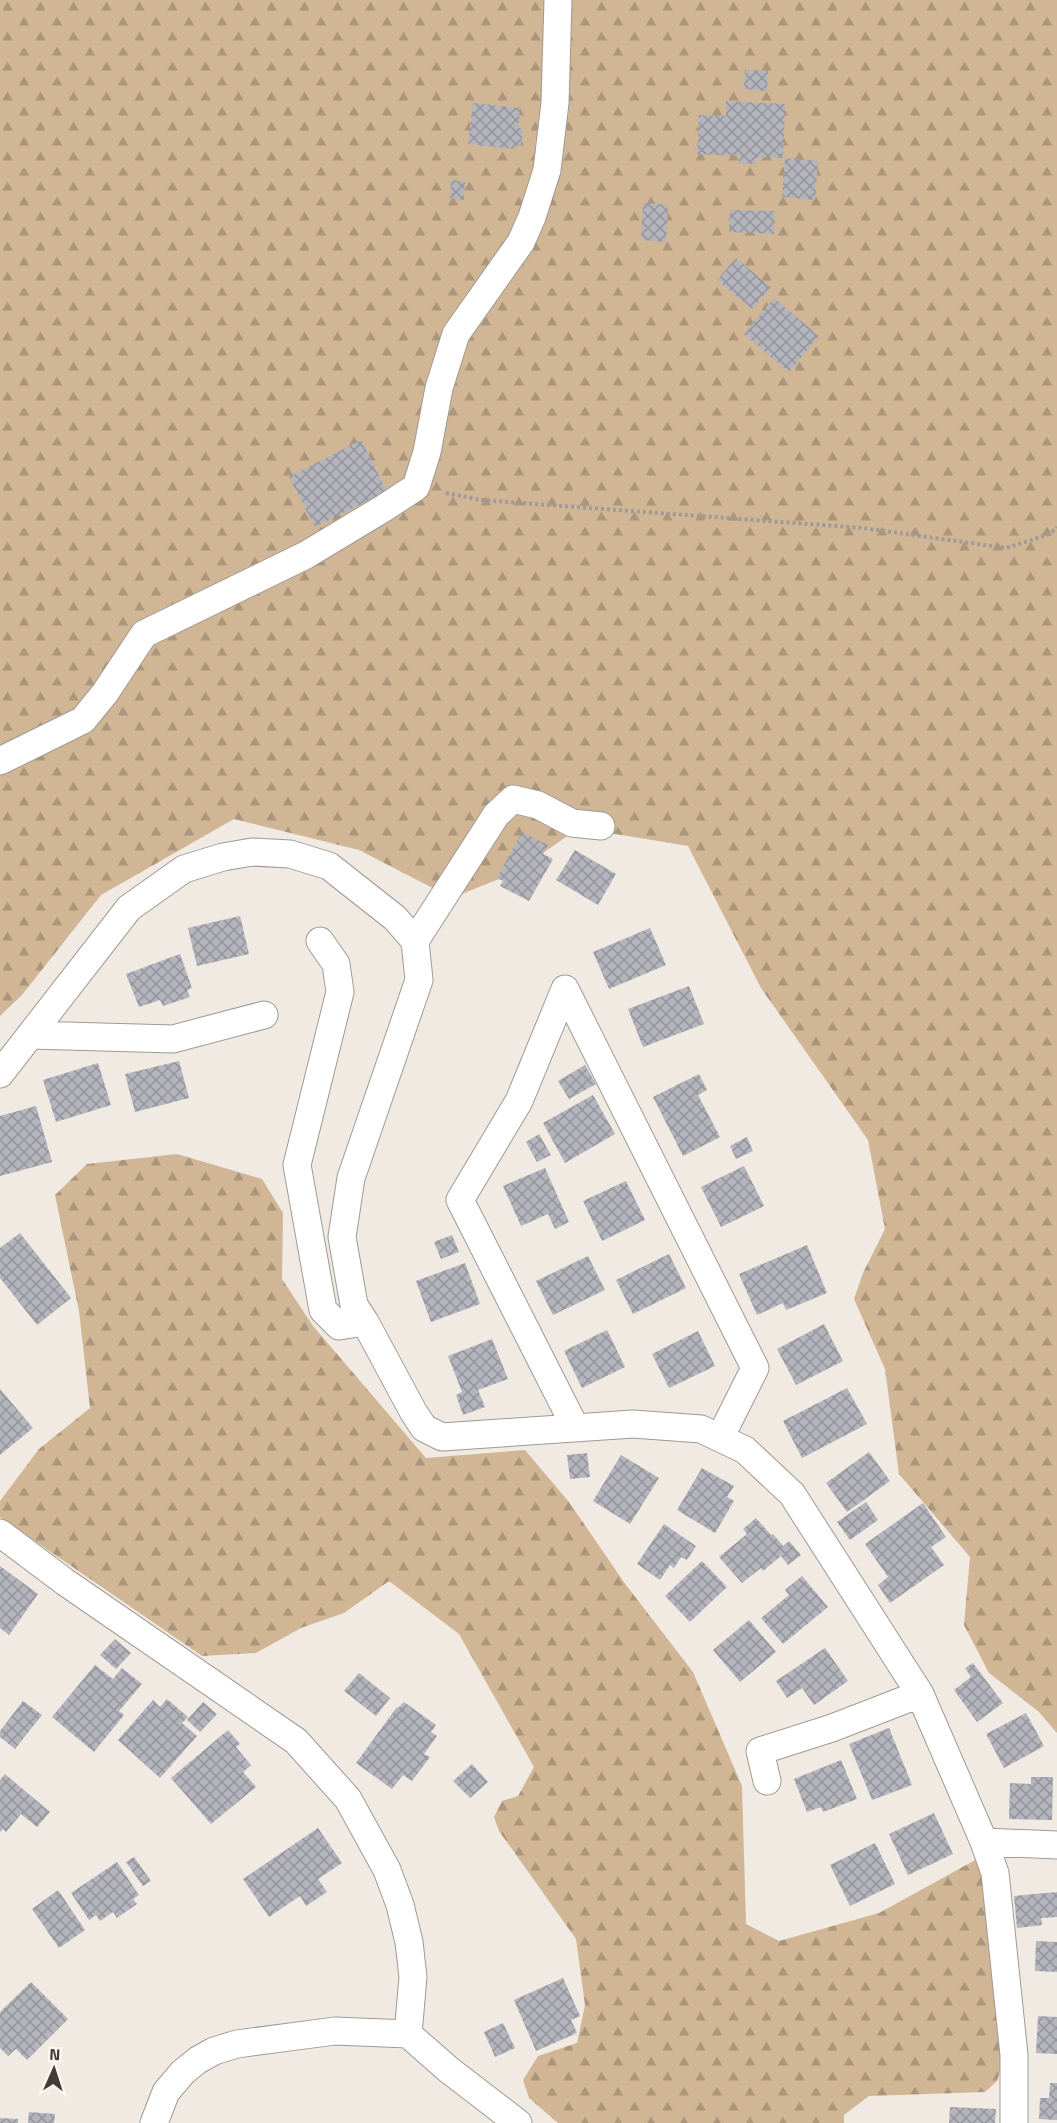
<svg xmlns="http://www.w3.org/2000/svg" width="1057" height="2123" font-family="'Titillium Web',sans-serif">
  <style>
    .forest { fill: url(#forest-firs) }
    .building { fill: url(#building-cross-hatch) }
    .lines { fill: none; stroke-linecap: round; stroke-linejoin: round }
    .minor-casing { stroke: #9f9a93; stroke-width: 29 }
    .path { stroke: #9f9a95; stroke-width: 4; stroke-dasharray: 3 3; stroke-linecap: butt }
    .minor { stroke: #fff; stroke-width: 27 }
  </style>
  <defs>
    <pattern id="forest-firs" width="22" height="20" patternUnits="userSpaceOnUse" patternTransform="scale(1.5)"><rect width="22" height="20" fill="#d1b696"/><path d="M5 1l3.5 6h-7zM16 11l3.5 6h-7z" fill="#ab957b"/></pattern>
    <pattern id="building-cross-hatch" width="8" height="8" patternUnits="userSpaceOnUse" patternTransform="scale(1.5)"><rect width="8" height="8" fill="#b3b4bc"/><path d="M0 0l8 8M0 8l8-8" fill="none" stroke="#93949a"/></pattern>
  </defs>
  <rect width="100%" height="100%" fill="#f0eae3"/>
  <!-- forest -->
  <path class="forest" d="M0 0H1057V1733L1039 1712 989 1673 964 1625 970 1557 899 1474 885 1369 854 1299 863 1273 885 1229 868 1140 761 988 688 846 579 828 514 873 452 898 359 850 234 819 101 895 22 995 0 1016Z
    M177 1154 262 1179 283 1213 282 1279 313 1326 426 1458 525 1450 569 1502 626 1585 693 1672 742 1786 746 1924 779 1941 879 1913 979 1858 986 1899 1004 2058 997 2081 985 2092 869 2096 844 2115V2123H558L529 2098 523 2080 538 2056 577 2043 585 2005 576 1939 499 1831 494 1817 502 1801 518 1796 534 1767 459 1634 389 1581 344 1613 301 1628 256 1653 202 1656 0 1517V1501L39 1449 90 1408 79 1311 55 1195 87 1164Z"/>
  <!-- building -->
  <path class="building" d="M745 70 768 71 767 91 744 89Z
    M726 101 785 104 783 158 757 157 756 164 739 163V156L697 154 699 115 726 116Z
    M473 103 520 108 518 128H523L521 145H517L516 149 468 144Z
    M785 158 818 161 815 200 782 197Z
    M451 180 465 181 464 200 450 198Z
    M643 203 668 205 666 242 641 240Z
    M730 210 775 211 774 234 729 232Z
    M736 258 771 287 752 309 717 280Z
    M774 298 819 336 789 372 744 334Z
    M361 440 387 491 315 527 289 477Z
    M522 832 548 845 543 854 553 859 529 901 500 886 503 881 497 878Z
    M575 850 616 874 598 905 556 880Z
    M240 916 249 954 197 966 188 928Z
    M650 928 666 965 609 989 593 952Z
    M180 954 192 988 187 990 190 997 163 1006 160 1000 139 1007 126 974Z
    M689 986 704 1024 643 1047 628 1009Z
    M179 1061 189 1098 135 1112 125 1074Z
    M98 1063 111 1105 56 1122 43 1080Z
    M585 1065 596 1084 569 1099 558 1081Z
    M699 1074 707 1090 698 1095 720 1137 683 1156 653 1097Z
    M593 1095 615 1134 565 1163 543 1123Z
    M36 1106 52 1162 0 1176V1116Z
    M539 1134 551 1155 537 1162 526 1142Z
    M747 1137 753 1151 736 1159 730 1146Z
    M744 1166 764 1206 721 1227 701 1187Z
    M545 1168 569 1222 555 1229 548 1214 521 1226 503 1186Z
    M626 1181 645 1220 602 1241 583 1201Z
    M20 1233 71 1298 37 1325 0 1278V1248Z
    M452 1235 459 1252 441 1259 434 1242Z
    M807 1245 827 1293 786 1310 783 1303 757 1315 739 1274Z
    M669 1254 686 1288 633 1314 616 1280Z
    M588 1256 605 1290 553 1315 536 1281Z
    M465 1263 480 1304 431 1322 416 1281Z
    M824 1324 843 1361 796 1385 777 1349Z
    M607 1330 625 1367 582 1388 564 1351Z
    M698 1331 715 1366 669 1388 652 1354Z
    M492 1339 508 1379 478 1390 485 1407 463 1415 456 1395 462 1392 448 1356Z
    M847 1388 867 1424 802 1458 783 1421Z
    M0 1389 33 1428 0 1455Z
    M869 1452 890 1481 847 1512 826 1483Z
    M587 1453 590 1477 570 1479 567 1455Z
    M621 1455 659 1478 630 1524 593 1501Z
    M702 1468 734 1486 727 1497 734 1501 715 1533 677 1510Z
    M866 1502 878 1520 850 1540 837 1522Z
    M923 1503 946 1537 931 1547 944 1565 890 1603 878 1585 888 1577 865 1544Z
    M756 1518 771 1535 773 1534 783 1546 789 1541 801 1555 788 1565 781 1556 763 1571 761 1568 742 1583 719 1557 747 1534 743 1529Z
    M664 1524 696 1546 687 1560 681 1557 674 1568 670 1565 660 1580 637 1564Z
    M702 1561 727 1587 690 1622 665 1596Z
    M0 1566 38 1594 9 1635 0 1628Z
    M802 1576 828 1607 783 1644 761 1618 789 1595 785 1590Z
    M749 1620 776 1652 740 1682 713 1650Z
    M115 1639 131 1653 116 1669 100 1655Z
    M825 1648 848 1681 814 1705 802 1688 787 1698 776 1681Z
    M973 1663 1003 1703 977 1722 954 1690 971 1677 965 1668Z
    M95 1665 113 1679 122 1668 142 1684 119 1711 124 1715 94 1752 52 1717Z
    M359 1673 390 1698 376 1716 344 1691Z
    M167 1699 188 1717 182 1723 197 1736 160 1778 118 1740 153 1700 160 1707Z
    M23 1701 42 1715 15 1749 0 1737V1731Z
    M203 1702 217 1714 200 1732 187 1720Z
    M404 1702 436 1725 431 1732 437 1736 424 1754 430 1757 412 1781 403 1775 392 1789 356 1763 397 1707 398 1708Z
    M1026 1713 1044 1746 1004 1768 986 1734Z
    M889 1728 912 1785 872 1800 849 1744Z
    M228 1730 240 1744 236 1747 251 1765 243 1772 256 1787 211 1824 171 1778Z
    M841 1760 857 1799 823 1812 821 1807 807 1812 794 1779Z
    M472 1764 488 1782 470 1798 453 1781Z
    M5 1774 50 1812 37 1827 21 1814 6 1832 3 1829 0 1832V1780Z
    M1031 1777H1053L1052 1820 1009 1819 1010 1783 1031 1784Z
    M934 1813 953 1854 908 1875 889 1834Z
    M318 1828 342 1863 318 1879 327 1892 306 1906 300 1896 269 1917 243 1879Z
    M875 1843 895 1884 850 1906 830 1865Z
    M134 1857 151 1881 143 1886 126 1862Z
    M117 1862 139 1895 133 1899 137 1904 117 1918 113 1912 100 1921 96 1915 89 1920 71 1893Z
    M58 1890 85 1930 59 1948 32 1909Z
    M1057 1892V1917L1041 1918 1042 1925 1017 1928 1014 1896Z
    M1036 1941 1057 1942V1972L1035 1971Z
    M563 1978 580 2016 571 2020 577 2033 536 2051 514 2000Z
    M31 1982 68 2019 27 2060 16 2049 8 2056 0 2048V2012Z
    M1038 2016 1057 2017V2054L1036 2053Z
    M503 2023 515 2048 495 2057 484 2032Z
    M1050 2083H1057V2120L1039 2119 1040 2098H1049Z
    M950 2107 996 2109 995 2123H949Z
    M29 2112 55 2114 54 2123H28Z
    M0 2118 18 2119V2123H0Z"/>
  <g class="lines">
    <defs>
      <path id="minor" d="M0 761 83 720 105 693 144 634 306 555 384 508 416 487 427 452 439 388 456 334 521 242 532 217 547 170 555 103 558 0
        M320 941 336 964 340 992 297 1165 323 1310 339 1326 365 1322
        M415 941 496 815 513 799 538 805 572 823 601 826
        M30 1035 173 1039 264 1015
        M0 1074 129 908 184 869 223 857 252 852 290 854 329 866 395 918 415 941 419 980 351 1178 342 1237 354 1305 365 1322 414 1413 424 1428 442 1437 633 1424 701 1429 745 1450 792 1494 920 1694 984 1842 995 1873 1014 2055V2123
        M575 1427 460 1200 519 1101 565 989 755 1368 720 1438
        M0 1533 65 1582 296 1741 348 1799 387 1870 400 1905 409 1942 413 1977 408 2034
        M767 1781 760 1751 832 1728 920 1694
        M984 1842 1057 1845
        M154 2123 166 2092 183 2072 198 2060 214 2051 237 2044 335 2031 408 2034 449 2070 518 2123"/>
    </defs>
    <!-- minor casing -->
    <use href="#minor" class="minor-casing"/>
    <!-- path -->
    <path class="path" d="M446 493 481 500 863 528 1006 548 1050 534 1057 527"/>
    <!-- minor -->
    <use href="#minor" class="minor"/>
  </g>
  <!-- north arrow -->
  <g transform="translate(54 2069) rotate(3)" stroke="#fef7f0" stroke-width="4.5" paint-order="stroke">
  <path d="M0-4.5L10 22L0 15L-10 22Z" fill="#3f3c39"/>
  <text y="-9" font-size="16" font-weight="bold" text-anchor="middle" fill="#3f3c39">N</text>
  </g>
</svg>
